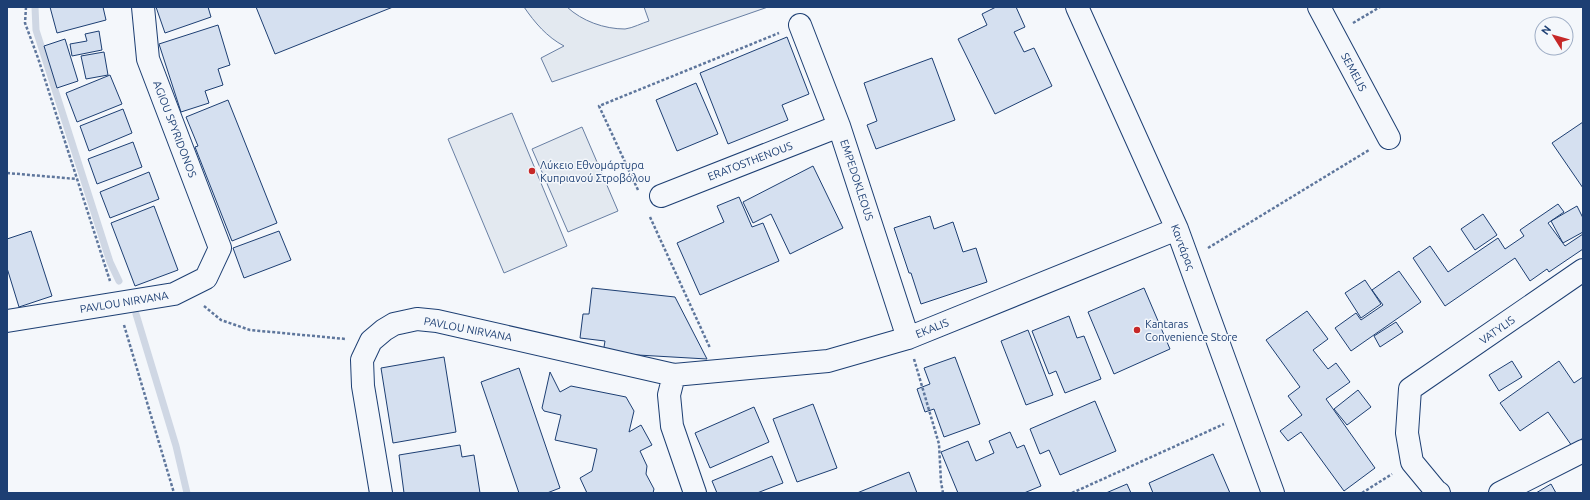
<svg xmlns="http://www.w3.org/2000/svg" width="1590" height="500" font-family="Ubuntu,sans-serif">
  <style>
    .green { fill: #e3e9f0; stroke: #687fa3 }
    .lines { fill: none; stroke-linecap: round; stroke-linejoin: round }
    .stream { stroke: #cfd7e4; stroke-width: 7 }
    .building { fill: #d5e0f0; stroke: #1d3f73 }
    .minor-casing { stroke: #1d3f73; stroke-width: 24 }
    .path { stroke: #5e769c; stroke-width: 2.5; stroke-dasharray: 3 2; stroke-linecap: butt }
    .minor { stroke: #f4f7fb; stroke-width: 22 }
    .poi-dot { fill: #c62828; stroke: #f4f7fb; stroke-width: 1.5 }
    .labels { text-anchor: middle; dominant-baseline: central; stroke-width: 3; stroke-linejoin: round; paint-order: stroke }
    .street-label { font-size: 11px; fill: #1d3f73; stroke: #f4f7fb }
    .poi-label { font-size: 11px; fill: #1d3f73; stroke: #f4f7fb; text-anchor: start }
  </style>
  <rect width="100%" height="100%" fill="#f4f7fb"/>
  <!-- green -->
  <path class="green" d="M524 7H567C582 21 604 29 625 29 633 28 642 23 649 21L644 7H768L552 82 541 58 564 46C547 37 535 23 524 7Z
    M512 113 567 246 504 273 448 139Z
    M582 127 618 211 568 232 532 149Z"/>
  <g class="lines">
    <!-- stream -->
    <path class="stream" d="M35 7 36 30 110 262 119 281
      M136 314 176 446 187 493"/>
  </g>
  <!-- building -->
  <path class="building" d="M50 7H103L106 20 57 33Z
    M156 7H208L211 17 165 33Z
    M256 7H393L275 54Z
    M996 7H1016L1025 27 1014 32 1024 52 1034 48 1052 86 995 114 958 39 987 25 982 14Z
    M218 25 230 65 218 69 223 85 205 91 209 103 181 112 159 44Z
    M99 31 102 50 72 56 70 44 87 41 85 34Z
    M787 37 809 94 782 105 788 120 728 144 700 73Z
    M65 39 78 81 57 88 44 46Z
    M104 52 108 75 86 79 81 56Z
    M932 58 955 120 876 149 867 125 877 121 864 83Z
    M110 75 122 104 77 122 66 93Z
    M696 83 718 134 677 151 656 100Z
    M228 100 277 223 232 241 195 147 198 146 186 117Z
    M123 109 132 133 89 151 80 126Z
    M1583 122V188L1552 143Z
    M133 142 142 167 97 184 88 159Z
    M813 166 843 228 790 254 771 214 753 223 743 202Z
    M149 172 159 199 110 218 100 192Z
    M739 197 752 227 763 223 779 261 700 295 677 243 724 222 717 206Z
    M1558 204 1564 212 1548 223 1565 246 1583 234V249L1549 272 1547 269 1530 281 1515 258 1445 306 1413 258 1430 246 1448 272 1498 238 1505 249 1524 236 1520 230Z
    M154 206 178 270 135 286 111 223Z
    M1577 206 1583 218V232L1563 243 1551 221Z
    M1483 214 1497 235 1475 250 1461 229Z
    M930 216 934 229 953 222 963 252 976 248 987 282 921 304 911 273H909L894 228Z
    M31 231 52 296 19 307 7 268V239Z
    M279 231 291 260 244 278 233 248Z
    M1399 271 1421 302 1351 351 1335 328 1356 313 1361 320 1383 305 1372 290Z
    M1365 280 1381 304 1361 318 1345 293Z
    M592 288 675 297 707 359 603 353 605 341 580 338 583 314H589Z
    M1144 288 1170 349 1114 374 1088 312Z
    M1307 311 1328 339 1313 350 1328 369 1336 363 1350 382 1326 399 1375 468 1344 491 1301 432 1288 441 1280 431 1302 415 1288 396 1300 387 1266 340Z
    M1069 316 1077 338 1084 336 1101 379 1065 393 1056 371 1049 374 1032 331Z
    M1396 322 1403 332 1380 347 1374 336Z
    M1028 330 1053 395 1026 405 1001 341Z
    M444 357 456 432 393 443 381 368Z
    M955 357 980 424 944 437 934 409 925 412 917 389 930 384 924 368Z
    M1512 361 1522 377 1499 391 1489 375Z
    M1559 361 1574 383 1583 377V438L1572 446 1548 412 1520 431 1500 403Z
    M519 368 560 488 547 493H519L481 382Z
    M550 372 560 392 571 386 626 397 634 411 629 432 641 425 652 445 640 451 647 466 646 474 654 489 653 493H587L580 478 592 471 597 449 555 440 561 415 544 411 542 408Z
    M1358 390 1371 407 1347 425 1334 409Z
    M1095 401 1116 451 1060 475 1049 450 1040 454 1030 429Z
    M813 404 837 468 797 482 773 419Z
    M754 407 769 442 710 468 695 433Z
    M1010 432 1017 448 1024 445 1041 486 1024 493H958L941 452 968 441 976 461 994 453 989 441Z
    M460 445 462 457 474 455 480 493H404L399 455Z
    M1213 454 1230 493H1153L1149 483Z
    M772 456 783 483 757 493H717L712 481Z
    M909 472 917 493H857Z
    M1127 484 1131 493H1106Z
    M1551 484 1556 493H1536Z"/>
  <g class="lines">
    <defs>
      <path id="minor" d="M1077 7 1177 229 1273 493
        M1319 7 1389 138
        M800 25 839 126 908 338
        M661 196 839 126
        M7 321 174 294 206 278 220 248 148 59 143 7
        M674 375 669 395 672 426 695 493
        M381 493 363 386 362 360 371 341 384 330 394 324 417 319 437 321 674 375 828 361 908 338 1177 229
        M1439 493 1436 491 1412 462 1407 433 1410 389 1583 270
        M1500 493 1583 451"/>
    </defs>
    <!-- minor casing -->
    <use href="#minor" class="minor-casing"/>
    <!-- path -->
    <path class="path" d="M26 7 25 23 38 58 110 281
      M1353 23 1380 7
      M7 173 77 179
      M638 190 599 106 779 33
      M650 217 710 348
      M1208 248 1369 150
      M204 306 221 320 250 330 346 339
      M124 325 174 493
      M914 359 939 444 941 482 943 493
      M1072 493 1224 424
      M1362 493 1392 474"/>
    <!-- minor -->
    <use href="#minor" class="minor"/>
  </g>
  <!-- markers -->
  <g class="poi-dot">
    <circle cx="532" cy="171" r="4"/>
    <circle cx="1137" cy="330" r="4"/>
  </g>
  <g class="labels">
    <!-- street labels -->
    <g class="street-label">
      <text transform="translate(1354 72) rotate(62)">SEMELIS</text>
      <text transform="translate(175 129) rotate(69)">AGIOU SPYRIDONOS</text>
      <text transform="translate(750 161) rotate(-21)">ERATOSTHENOUS</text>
      <text transform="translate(857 180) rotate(72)">EMPEDOKLEOUS</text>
      <text transform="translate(1183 247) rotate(69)">Καντάρας</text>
      <text transform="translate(124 302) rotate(-9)">PAVLOU NIRVANA</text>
      <text transform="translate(932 328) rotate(-22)">EKALIS</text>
      <text transform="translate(468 329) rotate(11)">PAVLOU NIRVANA</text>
      <text transform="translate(1497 330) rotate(-35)">VATYLIS</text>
    </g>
    <!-- poi labels -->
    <g class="poi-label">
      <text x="540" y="165">Λύκειο Εθνομάρτυρα<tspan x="540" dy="13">Κυπριανού Στροβόλου</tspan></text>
      <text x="1145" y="324">Kantaras<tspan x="1145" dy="13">Convenience Store</tspan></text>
    </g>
  </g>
  <!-- border -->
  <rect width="1590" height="500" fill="none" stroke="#1d3f73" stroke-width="16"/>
  <!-- north arrow -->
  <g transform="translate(1554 36) rotate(307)"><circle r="19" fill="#f4f7fb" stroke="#9eadc5"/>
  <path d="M0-3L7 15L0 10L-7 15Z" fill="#c62828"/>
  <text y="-6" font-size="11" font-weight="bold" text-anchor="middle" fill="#1d3f73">N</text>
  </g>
</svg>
